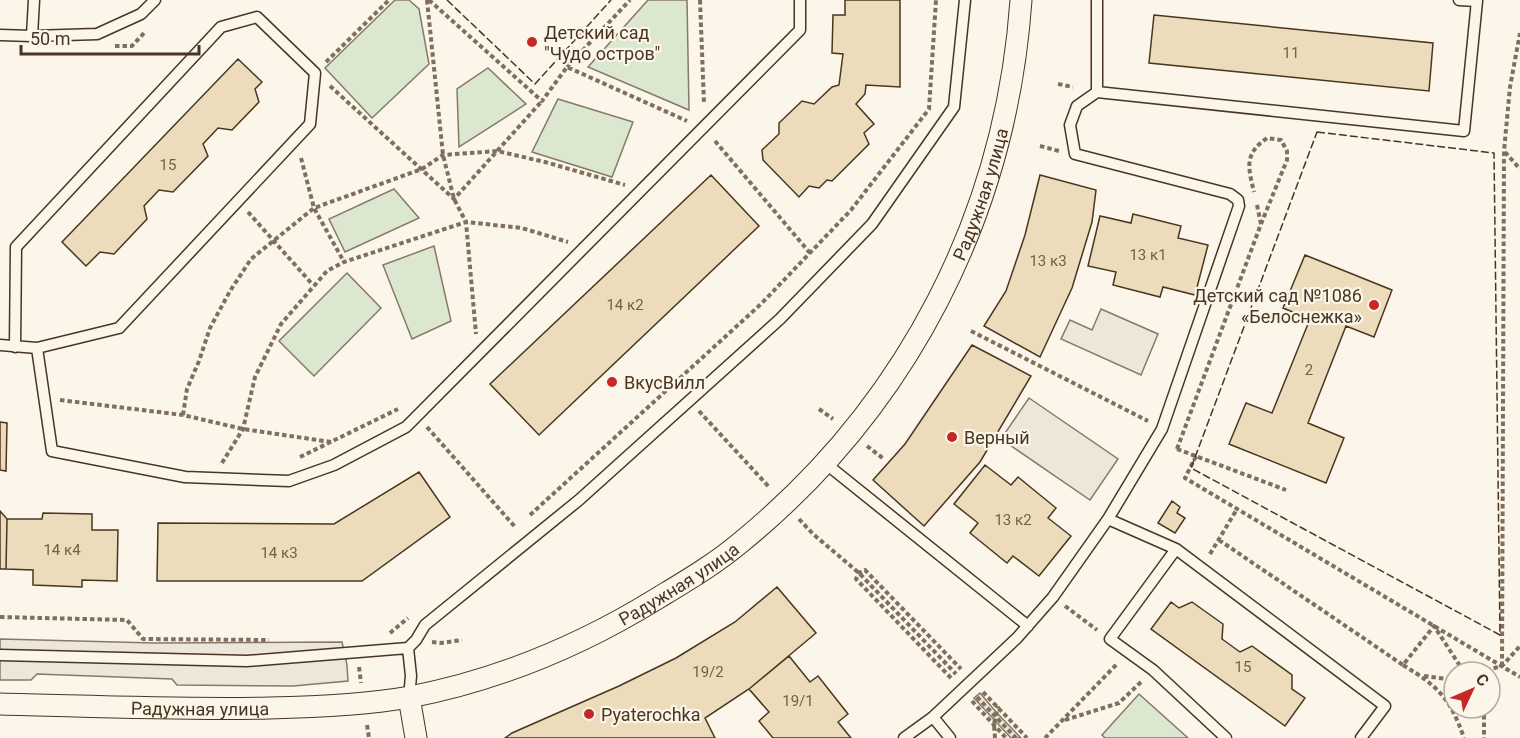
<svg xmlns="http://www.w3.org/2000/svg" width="1520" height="738" font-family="Roboto,sans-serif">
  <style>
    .green { fill: #dce7d0; stroke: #887966; stroke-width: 1.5 }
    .parking { fill: #ede7d9; stroke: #887966; stroke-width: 1.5 }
    .building { fill: #ecdcbc; stroke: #4a3520; stroke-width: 1.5 }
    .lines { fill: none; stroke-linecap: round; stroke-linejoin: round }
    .lane-casing { stroke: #4a3520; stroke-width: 13 }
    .street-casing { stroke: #4a3520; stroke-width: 23 }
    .path { stroke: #7f6f5c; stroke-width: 4; stroke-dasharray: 4.5 3; stroke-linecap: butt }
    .lane { stroke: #fbf6e9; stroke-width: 10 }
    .street { stroke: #fbf6e9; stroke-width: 21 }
    .fence { stroke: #4a3520; stroke-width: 1.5; stroke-dasharray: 8 3; stroke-linecap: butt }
    .poi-dot { fill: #c62828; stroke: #fbf6e9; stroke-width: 2 }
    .labels { text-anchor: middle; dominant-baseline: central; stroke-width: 4.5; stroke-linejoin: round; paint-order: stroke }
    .number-label { font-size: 15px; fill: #725f47 }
    .poi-label { font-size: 18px; fill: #4a3520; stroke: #fbf6e9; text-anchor: start }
    .street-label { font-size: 18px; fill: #4a3520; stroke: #fbf6e9 }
  </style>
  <rect width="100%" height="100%" fill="#fbf6e9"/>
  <!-- green -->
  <path class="green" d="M395 0H409L419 9 429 64 372 118 325 68Z
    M648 0H687L689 110 588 67Z
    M488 68 526 104 459 147 457 89Z
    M558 99 633 122 612 177 532 152Z
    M394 189 419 218 345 252 329 219Z
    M434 246 451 321 412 339 383 265Z
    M347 273 381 308 314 376 279 341Z
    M1139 694 1188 738H1105L1102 735Z"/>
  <!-- parking -->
  <path class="parking" d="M1101 309 1158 334 1141 375 1061 339 1070 320 1092 330Z
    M1029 398 1118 459 1090 500 1001 439Z
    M0 639 155 643 342 642 347 665 348 681 293 686 177 685 172 679 37 674 31 680H0Z
    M980 693 996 712 1021 738H1011L974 698Z"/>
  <!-- building -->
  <path class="building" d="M845 0H900V87L866 85 865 94 856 104 874 124 864 133 869 144 832 181 827 180 819 188 809 186 799 197 763 160 762 150 779 134V123L802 101 814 104 832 87 839 85 843 54 832 53 833 15H845Z
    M1154 15 1433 43 1429 91 1149 63Z
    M238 59 262 82 255 89 259 102 232 130 218 128 203 144 208 156 173 192 159 190 144 206 147 219 114 254 100 252 86 266 62 242Z
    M711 175 759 226 539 435 490 384Z
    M1040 175 1096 190 1092 222 1072 288 1040 357 984 326 1006 291 1025 235Z
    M1133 214 1181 226 1178 238 1208 245 1195 295 1163 287 1160 297 1113 285 1116 272 1088 266 1100 216 1131 223Z
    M1305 255 1392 290 1374 337 1346 326 1308 423 1344 438 1326 483 1229 444 1246 403 1272 413 1310 319 1283 308Z
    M972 345 1031 376 980 462 924 526 873 480 905 444Z
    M0 422 7 423 6 471 0 470Z
    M985 465 1011 485 1018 477 1056 508 1048 518 1071 536 1039 576 1013 556 1007 563 970 533 978 523 954 504Z
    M419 472 450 517 362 581H157L158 523 334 524Z
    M1172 501 1180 507 1177 513 1185 518 1175 533 1158 523Z
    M0 511 7 519 6 569H0Z
    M43 513 92 514V530H118L117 581 82 580V587L33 585V570L6 569 7 519H42Z
    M777 587 816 633 749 689 705 718 715 738H505L512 733 619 686 676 658 735 622Z
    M1171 602 1179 608 1192 602 1223 624 1222 639 1240 652 1252 646 1292 675V689L1305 698 1285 726 1151 629Z
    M789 656 810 682 818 676 848 714 838 722 851 738H773L759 721 769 712 749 689Z"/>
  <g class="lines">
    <defs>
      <path id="lane" d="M1097 0V92L1464 131 1477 1 1459 0
        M0 35 32 36 97 34 141 14 155 0
        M32 36 34 0
        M0 345 37 348 119 328 310 124 315 73 257 17 221 27 16 247 15 347
        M37 348 52 451 185 477 289 481 334 465 406 427 417 416 800 30V0
        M825 463 1028 626
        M1108 519 1176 549 1385 706 1361 738
        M1176 549 1110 639 1153 670 1226 738
        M0 655 247 661 408 648
        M409 697 411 676 408 648 416 640 425 625 579 500 780 319 872 224 954 107 965 0
        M933 717 950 738
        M904 738 933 717 1017 638 1053 597 1108 519 1162 429 1239 206 1238 200 1230 194 1075 154 1070 125 1077 106 1097 92"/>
      <g id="street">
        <path d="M409 697 416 738"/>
        <path id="s1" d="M0 704C90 706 179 710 269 708 315 707 364 705 410 697 498 680 582 645 658 598 686 581 715 564 740 543 907 407 1006 215 1021 0"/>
      </g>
    </defs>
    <!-- lane casing -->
    <use href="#lane" class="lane-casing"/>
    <!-- street casing -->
    <use href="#street" class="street-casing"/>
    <!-- path -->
    <path class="path" d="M427 0 443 155 454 199 466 222 476 334
      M429 0 542 101 567 67 687 121
      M700 0 704 104
      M115 46H132L146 31
      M326 62 389 0
      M567 67 630 0
      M1058 84 1073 87
      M330 86 454 199 542 101
      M715 141 810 253
      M1040 146 1059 151
      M1505 152 1520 169
      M301 158 314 208 344 262
      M1257 205 1261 224
      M248 212 313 285
      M971 331 1148 421
      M60 400 183 415 243 429 331 442
      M819 409 833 419
      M699 411 769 487
      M183 415 187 389 199 361 210 328 230 291 251 259 314 208 422 169 443 155 497 151 545 162 625 185
      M427 427 516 528
      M867 446 884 459
      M1177 449 1261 224 1287 160V151L1281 140 1267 138C1244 154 1248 167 1254 192
      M1177 449 1286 490
      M1196 456 1185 478 1520 677
      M300 457 398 409
      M222 463 243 429 255 377 281 324 327 271 344 262 466 222 522 228 568 242
      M530 515 761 304 851 210 929 109 936 0
      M799 519 813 534 859 573 956 674
      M1219 540 1403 665 1434 626 1464 672
      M1210 554 1237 509
      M1065 606 1097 630
      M0 617 127 620 143 639 269 640
      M390 633 408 618
      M432 642 441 643 462 640
      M1403 665C1439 687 1450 698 1464 738
      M1502 666 1504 151 1510 87 1520 33
      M359 667 361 683
      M1479 672 1502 666 1520 646
      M1424 676 1447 679 1454 678
      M951 678 856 579 859 573 865 570 961 669
      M983 692 1027 738
      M977 697 1016 738
      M972 701 1006 738
      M1481 708 1484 716V738
      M1065 720 1119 703 1142 681
      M367 725 369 738
      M995 738 994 724 998 706
      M1045 738 1117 664"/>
    <!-- lane -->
    <use href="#lane" class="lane"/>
    <!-- street -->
    <use href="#street" class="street"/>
    <!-- fence -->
    <path class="fence" d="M447 0 535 84 611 0
      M1317 132 1494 153 1500 635 1191 468Z"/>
  </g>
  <!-- markers -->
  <g class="poi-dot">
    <circle cx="532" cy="42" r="6"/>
    <circle cx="1374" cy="305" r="6"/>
    <circle cx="612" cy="382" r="6"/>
    <circle cx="952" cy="437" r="6"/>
    <circle cx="589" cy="714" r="6"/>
  </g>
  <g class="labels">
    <!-- number labels -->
    <g class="number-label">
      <text x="1291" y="53">11</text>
      <text x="168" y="165">15</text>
      <text x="1148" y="255">13 к1</text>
      <text x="1048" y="261">13 к3</text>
      <text x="625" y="305">14 к2</text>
      <text x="1309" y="370">2</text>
      <text x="1013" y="520">13 к2</text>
      <text x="62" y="550">14 к4</text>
      <text x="279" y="553">14 к3</text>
      <text x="1243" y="667">15</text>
      <text x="708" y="672">19/2</text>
      <text x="798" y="701">19/1</text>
    </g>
    <!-- poi labels -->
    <g class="poi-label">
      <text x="544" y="32">Детский сад<tspan x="544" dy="21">"Чудо остров"</tspan></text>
      <text x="1362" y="295" text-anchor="end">Детский сад №1086<tspan x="1362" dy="21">«Белоснежка»</tspan></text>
      <text x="624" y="382">ВкусВилл</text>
      <text x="964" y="437">Верный</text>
      <text x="601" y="714">Pyaterochka</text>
    </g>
    <!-- street labels -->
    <g class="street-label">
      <text stroke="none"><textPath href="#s1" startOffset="1208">Радужная улица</textPath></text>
      <text stroke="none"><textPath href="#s1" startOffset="704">Радужная улица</textPath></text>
      <text stroke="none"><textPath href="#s1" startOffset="200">Радужная улица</textPath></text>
    </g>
  </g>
  <!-- north arrow -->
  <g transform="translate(1472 690) rotate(46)"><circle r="28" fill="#fbf6e9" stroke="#b4a999" stroke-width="1.5"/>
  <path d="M0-4.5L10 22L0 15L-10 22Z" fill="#c62828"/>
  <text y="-9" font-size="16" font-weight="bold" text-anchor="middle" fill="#4a3520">С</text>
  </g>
  <!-- scale -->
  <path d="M21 45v9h178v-9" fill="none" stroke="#4a3520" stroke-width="3"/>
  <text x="30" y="45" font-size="18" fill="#4a3520" stroke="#fbf6e9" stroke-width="4.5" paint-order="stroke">50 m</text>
</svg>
